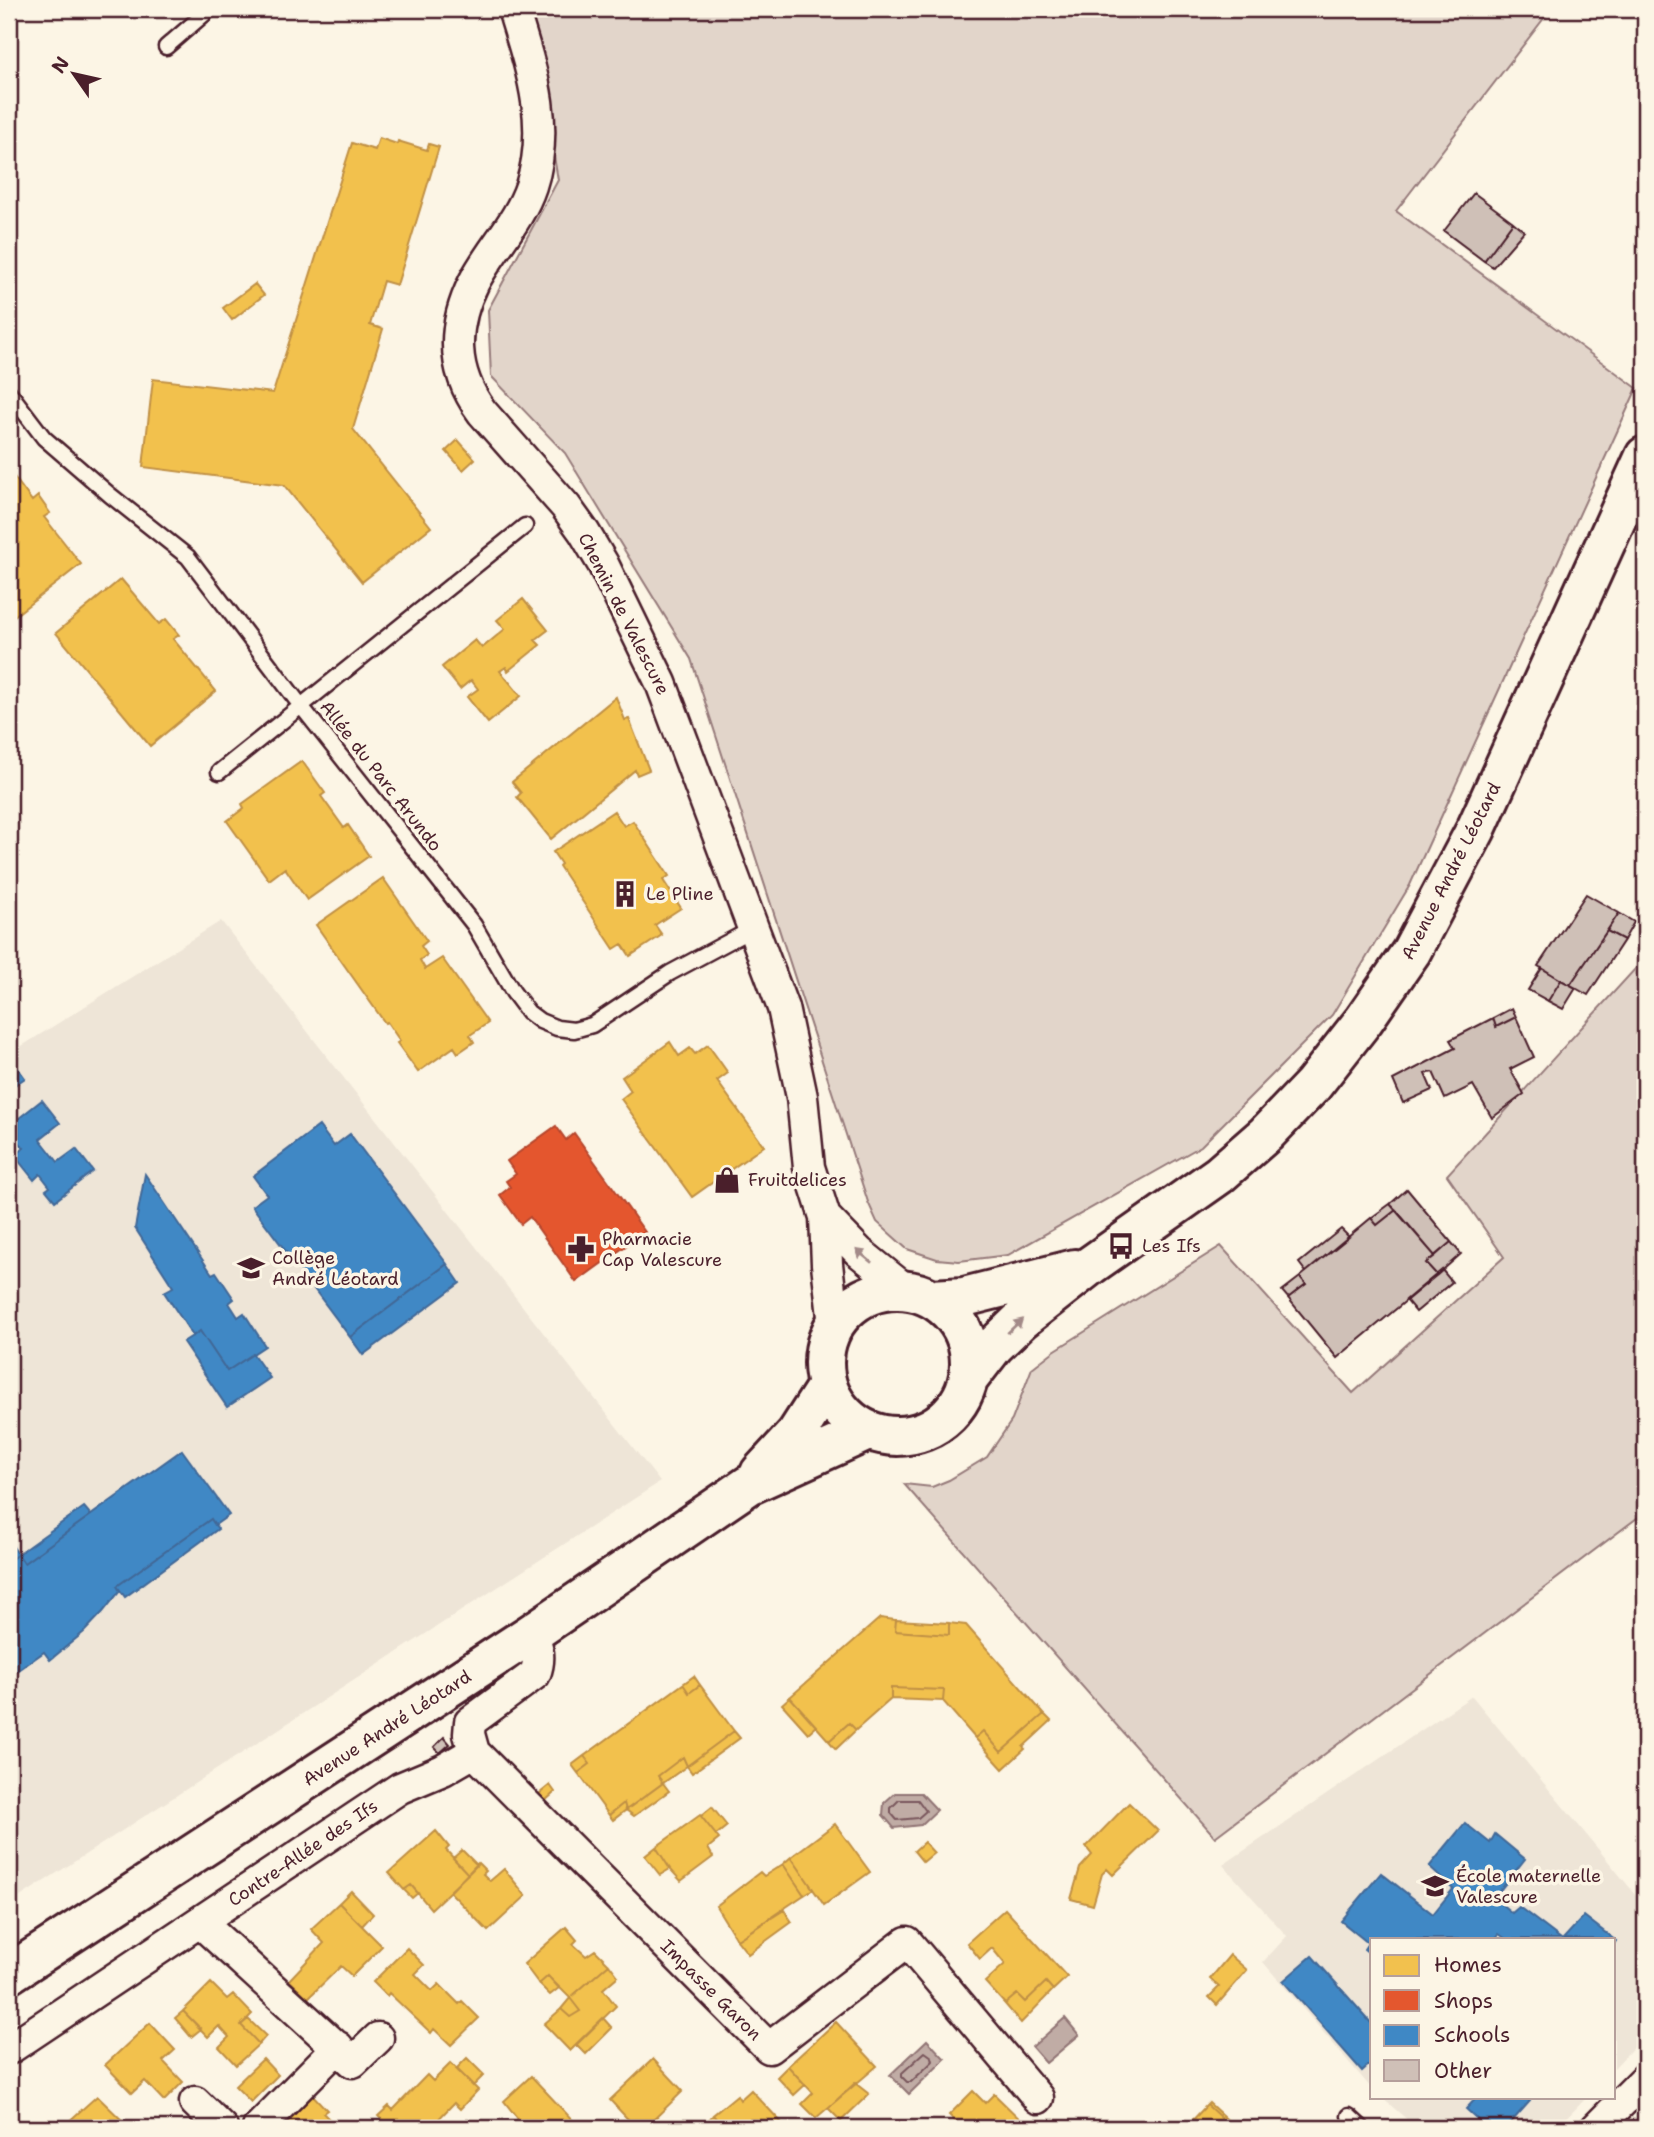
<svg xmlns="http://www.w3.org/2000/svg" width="1654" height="2137" font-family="'Shantell Sans',sans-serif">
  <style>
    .built { fill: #eee5d7 }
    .green { fill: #e2d5ca; stroke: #967a7a; stroke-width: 2 }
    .water { fill: #c0aca5; stroke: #917474; stroke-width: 2 }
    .homes { fill: #f2c14e; stroke: #c09044; stroke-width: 2 }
    .shops { fill: #e4572e; stroke: #b6462d; stroke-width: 2 }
    .schools { fill: #3f88c5; stroke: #426897; stroke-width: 2 }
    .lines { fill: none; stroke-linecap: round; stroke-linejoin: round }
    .shore { stroke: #79575c; stroke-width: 2 }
    .building { fill: #cfc0b7; stroke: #4a1f2b; stroke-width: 2 }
    .service-casing { stroke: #4a1f2b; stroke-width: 19 }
    .minor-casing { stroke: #4a1f2b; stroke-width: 35 }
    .secondary-casing { stroke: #4a1f2b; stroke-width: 44 }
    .service { stroke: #fcf5e5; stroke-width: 14 }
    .minor { stroke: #fcf5e5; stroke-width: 30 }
    .secondary { stroke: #fcf5e5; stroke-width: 38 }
    .oneway { fill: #a38a88 }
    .labels { text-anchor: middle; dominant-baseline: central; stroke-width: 7; stroke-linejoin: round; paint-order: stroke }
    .street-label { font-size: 18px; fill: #4a1f2b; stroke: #fcf5e5 }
    .poi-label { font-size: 18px; fill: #4a1f2b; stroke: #fcf5e5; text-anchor: start }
  </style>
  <rect width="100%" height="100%" fill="#fcf5e5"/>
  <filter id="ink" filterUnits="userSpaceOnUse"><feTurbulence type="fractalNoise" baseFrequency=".0143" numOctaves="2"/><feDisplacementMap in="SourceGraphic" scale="14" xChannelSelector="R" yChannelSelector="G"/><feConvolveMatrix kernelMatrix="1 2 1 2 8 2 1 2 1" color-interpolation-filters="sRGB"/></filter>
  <g filter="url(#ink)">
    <!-- built -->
    <path class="built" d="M221 921 660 1482 9 1904V1054Z
      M1472 1696 1645 1906V2035L1614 2068V1939H1372V2089L1263 1962 1287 1936 1223 1865Z
      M1381 2097H1587L1557 2128H1417Z"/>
    <!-- green -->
    <path class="green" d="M529 9H1551L1396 211 1637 388 1410 885 1332 1015 1201 1146 1008 1255 959 1261 937 1259 907 1249 877 1222 868 1202 691 659 565 453 491 376 488 310 558 180Z
      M1645 958V1512L1215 1837 904 1484 932 1487 949 1480 987 1457 1012 1420 1032 1368 1054 1351 1221 1246 1353 1393 1504 1257 1447 1175Z"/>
    <!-- water -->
    <path class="water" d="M895 1793H921L937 1810 921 1825 894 1828 883 1815 884 1803Z
      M1065 2018 1079 2035 1046 2063 1032 2047Z
      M927 2040 945 2059 909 2094 890 2075Z"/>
    <!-- homes -->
    <path class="homes" d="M379 138 397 144 398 141 427 150 429 144 439 147 397 285 383 281 370 325 383 329 353 429 431 527 362 582 284 485 143 467 153 379 273 393 352 143 375 150Z
      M255 284 264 295 232 320 223 308Z
      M458 440 475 459 463 470 446 451Z
      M9 470 32 501 38 496 50 513 44 517 81 564 13 617 9 611Z
      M121 579 159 624 166 619 179 635 173 639 216 691 150 746 56 633Z
      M523 599 548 630 535 640 540 645 508 671 506 667 500 671 521 696 488 723 467 697 478 689 471 680 460 689 442 667 475 640 482 648 505 629 497 620Z
      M616 697 625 720 629 719 649 770 637 775 635 770 551 839 517 797 521 793 512 782Z
      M302 761 325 793 321 796 344 828 348 825 369 856 307 900 285 868 269 880 227 821 244 808 242 804Z
      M614 811 624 826 633 821 669 876 663 880 681 908 655 925 662 935 630 956 622 944 614 949 559 866 561 864 553 852Z
      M383 878 427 941 421 946 427 955 420 960 425 969 442 958 488 1023 470 1035 474 1042 458 1053 454 1047 418 1072 397 1043 400 1041 387 1022 385 1023 316 925Z
      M670 1042 679 1056 690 1048 695 1054 708 1045 728 1073 717 1081 764 1146 692 1197 621 1099 631 1091 622 1077Z
      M880 1618 896 1620 895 1631 949 1635V1623L966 1625 1044 1714 1001 1752 983 1731 975 1738 943 1701 944 1690 891 1688V1699L856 1730 849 1723 829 1741 790 1697Z
      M896 1620 949 1623V1635L895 1631Z
      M694 1676 700 1685 689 1693 683 1684Z
      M683 1684 689 1693 700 1685 734 1731 687 1766 683 1757 658 1776 663 1783 626 1810 624 1803 609 1815 578 1773 590 1764 584 1756Z
      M891 1688 944 1690 943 1701 891 1699Z
      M790 1697 816 1726 808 1733 782 1704Z
      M1044 1714 1051 1721 1023 1747 1025 1749 1003 1769 975 1738 983 1731 1001 1752Z
      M849 1723 856 1730 836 1749 829 1741Z
      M734 1731 740 1738 692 1773 687 1766Z
      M584 1756 590 1764 578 1773 572 1765Z
      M683 1757 687 1766 663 1783 658 1776Z
      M663 1783 669 1791 634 1816 626 1810Z
      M550 1785 555 1792 545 1801 539 1794Z
      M624 1803 626 1810 613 1820 609 1815Z
      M1129 1803 1158 1831 1113 1875 1107 1869 1102 1874 1093 1905 1071 1899 1080 1868 1092 1855 1086 1847Z
      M712 1807 727 1826 716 1835 701 1816Z
      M700 1815 719 1839 708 1848 713 1857 681 1881 670 1869 656 1847Z
      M835 1824 870 1872 824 1905 791 1857Z
      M436 1831 449 1847 446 1850 468 1874 431 1909 411 1885 404 1890 389 1873Z
      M924 1842 934 1853 923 1862 914 1851Z
      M656 1847 670 1869 660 1875 645 1856Z
      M462 1850 477 1865 468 1874 453 1858Z
      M791 1857 813 1889 804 1895 783 1864Z
      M478 1863 486 1871 483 1874 490 1881 504 1869 526 1896 488 1931 450 1892Z
      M783 1864 804 1895 737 1940 716 1906 760 1872 764 1876Z
      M411 1885 418 1893 412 1898 404 1890Z
      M351 1891 373 1914 362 1926 339 1903Z
      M339 1903 382 1946 352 1976 341 1966 308 1998 289 1980 324 1943 311 1929Z
      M1005 1909 1067 1977 1053 1990 1046 1982 1025 2002 1017 1994 1005 2004 985 1982 1005 1964 992 1948 980 1959 967 1943Z
      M784 1910 792 1922 748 1954 737 1940Z
      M566 1927 577 1940 573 1944 586 1956 595 1950 609 1964 570 1998 548 1976 539 1984 524 1964Z
      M407 1948 424 1965 415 1974 432 1991 439 1984 459 2004 462 2001 479 2018 451 2045 434 2029 431 2033 389 1993 387 1996 373 1982Z
      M1230 1955 1247 1970 1217 2005 1209 1997 1219 1987 1210 1979Z
      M609 1964 618 1976 603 1989 616 2006 570 2051 544 2024 561 2009 570 2017 580 2011 570 1998Z
      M548 1976 559 1988 550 1995 539 1984Z
      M1046 1982 1053 1990 1021 2023 1005 2004 1017 1994 1025 2002Z
      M211 1983 227 1999 233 1994 252 2014 241 2025 259 2044 236 2065 219 2047 229 2037 219 2026 208 2037 183 2011Z
      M570 1998 580 2011 570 2017 561 2009Z
      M183 2011 201 2029 191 2037 175 2018Z
      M603 2018 612 2028 586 2054 576 2044Z
      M248 2019 266 2036 259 2044 241 2025Z
      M836 2022 877 2066 816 2118 802 2104 813 2093 788 2066Z
      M150 2023 175 2050 163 2061 183 2082 164 2101 145 2081 132 2093 105 2065Z
      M467 2058 484 2075 473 2086 456 2069Z
      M263 2059 278 2075 251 2102 235 2086Z
      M653 2059 683 2091 645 2128H636L610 2100Z
      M451 2063 478 2090 460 2109 454 2103 430 2128H390L378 2116 389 2106 393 2110 427 2075 433 2081Z
      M788 2066 805 2085 794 2095 777 2077Z
      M531 2076 580 2128H513L511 2126 518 2119 504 2101Z
      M855 2083 869 2094 841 2121 828 2108Z
      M751 2090 781 2122 774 2128H722L723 2127 713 2115 737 2095 740 2100Z
      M309 2091 327 2110 323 2113 334 2124 329 2128H287L279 2120Z
      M973 2091 985 2103 994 2094 1028 2127 962 2128 949 2115Z
      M97 2096 130 2128H72L67 2123Z
      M1209 2103 1236 2128H1232L1207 2105Z
      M1207 2105 1232 2128H1185Z
      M713 2115 723 2127 702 2128Z
      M1150 2119 1160 2128H1141Z"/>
    <!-- shops -->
    <path class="shops" d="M556 1126 566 1140 574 1133 645 1232 576 1282 530 1217 521 1224 500 1195 510 1187 506 1181 516 1174 507 1161Z"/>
    <!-- schools -->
    <path class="schools" d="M9 1056 25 1078 9 1089Z
      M42 1100 60 1123 40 1139 58 1162 76 1149 93 1171 55 1201 46 1190 50 1187 40 1174 34 1180 15 1156 24 1148 14 1136 10 1138 9 1137V1126Z
      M319 1126 334 1146 350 1134 447 1264 350 1337 252 1206 267 1195 253 1176Z
      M145 1174 212 1274 216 1272 234 1299 229 1303 238 1317 244 1313 265 1346 227 1371 200 1331 193 1336 164 1292 173 1287 135 1228Z
      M447 1264 460 1283 363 1355 350 1337Z
      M200 1331 227 1371 253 1354 270 1378 227 1407 183 1342Z
      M182 1450 229 1515 215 1525 211 1519 117 1586 120 1591 103 1612 84 1632 50 1660 44 1652 9 1677V1561L18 1554 24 1563Z
      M84 1507 91 1515 24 1563 18 1554Z
      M211 1519 218 1529 125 1597 117 1586Z
      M9 1541 18 1554 9 1561Z
      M1465 1823 1490 1843 1495 1834 1525 1859 1494 1898 1512 1913 1519 1907 1561 1939H1506L1499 1934 1495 1939H1372V1955L1364 1949 1368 1943 1341 1921 1381 1873 1433 1914 1453 1889 1429 1867Z
      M1584 1916 1616 1941 1614 1944V1939H1563Z
      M1312 1956 1372 2024V2062L1362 2071 1283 1981Z
      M1477 2097H1525L1530 2101 1506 2128H1487L1466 2109Z"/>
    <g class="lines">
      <!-- shore -->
      <path class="shore" d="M899 1800H918L926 1811 918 1818 897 1820 891 1813V1808Z
        M925 2052 932 2057 933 2061 911 2082H907L902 2077V2073Z"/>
    </g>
    <!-- building -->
    <path class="building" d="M1474 193 1513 222 1484 261 1444 231Z
      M1513 222 1524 231 1493 267 1484 261Z
      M1586 894 1619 913 1570 985 1538 966Z
      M1619 913 1634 922 1624 940 1607 931Z
      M1607 931 1624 940 1588 995 1570 985Z
      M1542 968 1561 980 1548 1001 1528 990Z
      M1561 980 1576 988 1563 1009 1548 1001Z
      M1512 1008 1516 1017 1496 1027 1493 1018Z
      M1516 1017 1534 1057 1510 1069 1524 1094 1492 1118 1473 1085 1445 1099 1433 1072 1425 1074 1432 1090 1403 1103 1393 1080 1455 1048 1450 1040 1493 1018 1496 1027Z
      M1407 1189 1451 1242 1435 1256 1390 1204Z
      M1390 1204 1396 1210 1377 1225 1371 1218Z
      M1396 1210 1435 1256 1426 1263 1437 1275 1337 1358 1288 1298 1306 1284 1300 1277 1371 1218 1377 1225Z
      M1341 1229 1349 1237 1306 1272 1299 1263Z
      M1451 1242 1461 1254 1437 1275 1426 1263Z
      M1442 1270 1452 1282 1416 1312 1406 1300Z
      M1300 1277 1306 1284 1288 1298 1282 1291Z
      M444 1737 450 1744 440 1753 434 1747Z"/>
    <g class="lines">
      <defs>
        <path id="service" d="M166 47 210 9
          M9 392 44 438 110 495 188 557 301 706 474 925 513 992 528 1012 540 1021 557 1028 574 1030 592 1025 670 973 754 928
          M219 772 525 526
          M1349 2116 1362 2128"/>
        <path id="minor" d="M513 9C531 68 551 124 531 186 519 222 491 249 474 282 451 328 452 371 482 412L566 507 584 532 603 564 661 683 783 1008 802 1097 809 1167 825 1217 827 1264 834 1325
          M825 1217 859 1252 906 1290
          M474 1752 769 2048 907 1942 1038 2098
          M200 1922 353 2062 378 2038
          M9 2049 400 1788 443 1770 474 1752 469 1734 470 1722 535 1674C541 1658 538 1648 532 1633
          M195 2102 222 2128
          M258 2128 338 2047
          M1596 2128 1645 2079"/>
        <path id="secondary" d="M824 1363a73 73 0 1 1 146 0a73 73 0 1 1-146 0Z
          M933 1299 964 1297 1075 1269
          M970 1377 994 1346 1021 1320 1091 1265 1219 1175 1266 1134 1313 1085 1364 1020 1411 952 1476 829 1645 456
          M760 1473 796 1434 827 1386
          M9 1974 532 1633 749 1485 868 1431"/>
      </defs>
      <!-- service casing -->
      <use href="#service" class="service-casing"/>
      <!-- minor casing -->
      <use href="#minor" class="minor-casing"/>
      <!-- secondary casing -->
      <use href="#secondary" class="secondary-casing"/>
      <!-- service -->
      <use href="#service" class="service"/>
      <!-- minor -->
      <use href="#minor" class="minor"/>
      <!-- secondary -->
      <use href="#secondary" class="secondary"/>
    </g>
    <!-- one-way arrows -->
    <defs><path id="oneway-solid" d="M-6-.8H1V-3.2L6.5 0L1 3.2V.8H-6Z" transform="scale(1.75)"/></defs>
    <g class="oneway">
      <use href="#oneway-solid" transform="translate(864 1256) rotate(-140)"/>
      <use href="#oneway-solid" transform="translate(1015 1326) rotate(-43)"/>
    </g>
  </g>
  <!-- icons -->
  <defs>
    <symbol id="building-bare" viewBox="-9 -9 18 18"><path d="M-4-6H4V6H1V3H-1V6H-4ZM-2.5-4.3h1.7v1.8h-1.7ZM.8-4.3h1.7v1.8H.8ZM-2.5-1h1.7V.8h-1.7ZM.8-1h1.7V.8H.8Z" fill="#4a1f2b" stroke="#fcf5e5" stroke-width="2.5" paint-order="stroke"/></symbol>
    <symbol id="shop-bare" viewBox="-9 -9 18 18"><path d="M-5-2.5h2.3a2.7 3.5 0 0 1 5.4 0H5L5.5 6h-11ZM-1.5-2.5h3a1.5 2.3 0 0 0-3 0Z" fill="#4a1f2b" stroke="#fcf5e5" stroke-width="2.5" paint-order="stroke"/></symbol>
    <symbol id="bus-bare" viewBox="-9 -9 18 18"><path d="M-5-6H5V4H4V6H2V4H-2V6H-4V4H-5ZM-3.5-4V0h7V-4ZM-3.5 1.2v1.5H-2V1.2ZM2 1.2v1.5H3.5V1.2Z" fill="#4a1f2b" stroke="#fcf5e5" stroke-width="2.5" paint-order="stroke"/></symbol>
    <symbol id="pharmacy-bare" viewBox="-9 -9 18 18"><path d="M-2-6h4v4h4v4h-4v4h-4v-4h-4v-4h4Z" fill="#4a1f2b" stroke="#fcf5e5" stroke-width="2.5" paint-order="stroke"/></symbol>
    <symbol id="school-bare" viewBox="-9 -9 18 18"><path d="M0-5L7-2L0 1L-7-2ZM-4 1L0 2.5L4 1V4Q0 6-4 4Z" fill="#4a1f2b" stroke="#fcf5e5" stroke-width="2.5" paint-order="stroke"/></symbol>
  </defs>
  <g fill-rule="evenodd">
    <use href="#building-bare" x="606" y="875" width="38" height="38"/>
    <use href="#shop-bare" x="708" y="1161" width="38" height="38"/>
    <use href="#bus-bare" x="1102" y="1227" width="38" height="38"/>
    <use href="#pharmacy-bare" x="562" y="1230" width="38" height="38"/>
    <use href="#school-bare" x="232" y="1249" width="38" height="38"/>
    <use href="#school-bare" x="1416" y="1867" width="38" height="38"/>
  </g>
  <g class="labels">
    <!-- street labels -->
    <g class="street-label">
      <text transform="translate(624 614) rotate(63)">Chemin de Valescure</text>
      <text transform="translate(381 776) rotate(52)">Allée du Parc Arundo</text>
      <text transform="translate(1451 871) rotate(-63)">Avenue André Léotard</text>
      <text transform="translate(387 1728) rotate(-33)">Avenue André Léotard</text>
      <text transform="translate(303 1853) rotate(-34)">Contre-Allée des Ifs</text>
      <text transform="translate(711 1990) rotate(45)">Impasse Garon</text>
    </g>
    <!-- poi labels -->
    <g class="poi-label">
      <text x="646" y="894">Le Pline</text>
      <text x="748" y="1180">Fruitdelices</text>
      <text x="602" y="1239">Pharmacie<tspan x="602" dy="21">Cap Valescure</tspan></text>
      <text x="1142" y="1246">Les Ifs</text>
      <text x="272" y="1258">Collège<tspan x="272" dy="21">André Léotard</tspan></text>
      <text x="1456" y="1876">École maternelle<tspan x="1456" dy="21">Valescure</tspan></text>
    </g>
  </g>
  <!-- margin -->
  <rect width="1654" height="2137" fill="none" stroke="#fcf5e5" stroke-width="35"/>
  <rect x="18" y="18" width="1619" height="2102" fill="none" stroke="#4a1f2b" stroke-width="2.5" filter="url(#ink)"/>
  <!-- legend -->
  <rect x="1370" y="1938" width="245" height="161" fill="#fcf5e5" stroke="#b59f9b" stroke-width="2"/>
  <rect x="1384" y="1955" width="35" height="21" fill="#f2c14e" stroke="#b59f9b" stroke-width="2"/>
  <text x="1434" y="1972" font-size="21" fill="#4a1f2b">Homes</text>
  <rect x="1384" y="1990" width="35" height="21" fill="#e4572e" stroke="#b59f9b" stroke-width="2"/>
  <text x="1434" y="2008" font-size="21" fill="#4a1f2b">Shops</text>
  <rect x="1384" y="2025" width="35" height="21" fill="#3f88c5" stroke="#b59f9b" stroke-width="2"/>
  <text x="1434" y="2042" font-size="21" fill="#4a1f2b">Schools</text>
  <rect x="1384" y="2060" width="35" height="21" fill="#cfc0b7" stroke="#b59f9b" stroke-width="2"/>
  <text x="1434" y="2078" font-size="21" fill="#4a1f2b">Other</text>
  <!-- north arrow -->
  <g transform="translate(74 74) rotate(304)" stroke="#fcf5e5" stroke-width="5" paint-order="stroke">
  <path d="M0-5L12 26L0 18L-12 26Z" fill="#4a1f2b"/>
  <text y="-10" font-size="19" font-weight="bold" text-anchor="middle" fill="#4a1f2b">N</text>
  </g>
</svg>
